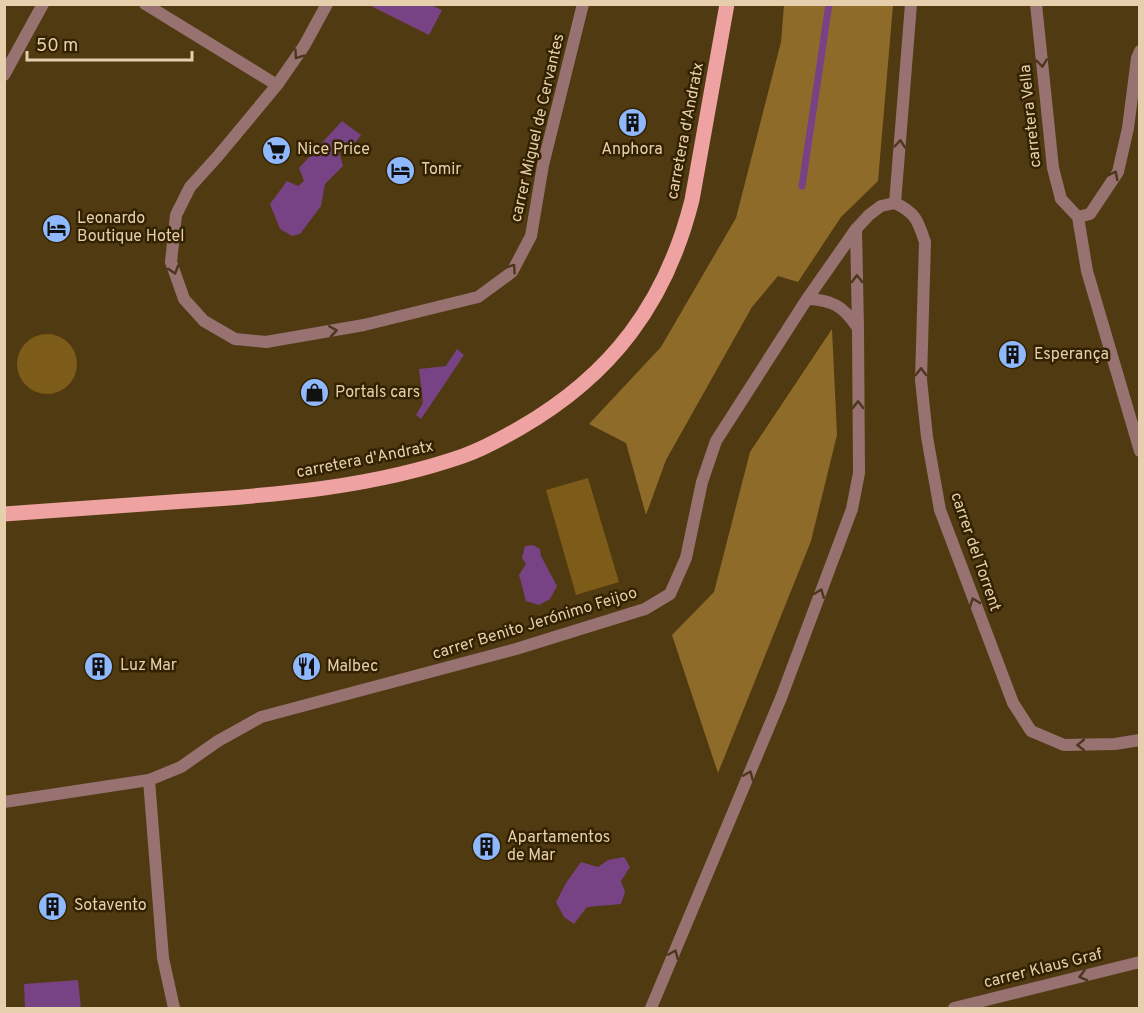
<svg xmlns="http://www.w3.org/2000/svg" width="1144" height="1013" font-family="Overpass,sans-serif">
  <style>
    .green { fill: #7d5b18 }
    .forest { fill: #8e6b29 }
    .water { fill: #784384 }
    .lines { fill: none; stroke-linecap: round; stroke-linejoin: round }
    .stream { stroke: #784384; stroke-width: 7 }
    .street { stroke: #977271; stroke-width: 12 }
    .primary { stroke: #eea2a1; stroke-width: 15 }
    .oneway { stroke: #4c361d }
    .labels { text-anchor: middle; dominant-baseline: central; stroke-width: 5; stroke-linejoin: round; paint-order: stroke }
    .street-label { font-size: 16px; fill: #e5cfac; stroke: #332201 }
    .poi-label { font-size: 16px; fill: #e5cfac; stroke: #332201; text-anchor: start }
  </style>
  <rect width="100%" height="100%" fill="#503a11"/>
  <!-- green -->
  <path class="green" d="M17 364a30 30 0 1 1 60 0a30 30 0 1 1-60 0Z
    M588 478 619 582 576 595 546 490Z"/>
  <!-- forest -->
  <path class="forest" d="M784 5H893L878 181 841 217 798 282 778 276 752 307 666 460 646 515 626 443 589 424 661 347 736 218 781 42Z
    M832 329 837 435 811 541 718 773 672 635 714 592 750 452Z"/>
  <!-- water -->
  <path class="water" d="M369 5H431L442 10 429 35Z
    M342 121 361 135 351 148 339 140 337 145 343 166 325 184 321 206 300 234 292 236 280 229 270 204 287 181 298 186 304 181 299 168Z
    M457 349 464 355 421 419 416 415 423 403 419 369 446 366Z
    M533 545 540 549 541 556 557 586 550 599 539 605 526 601 519 575 526 564 522 558 525 546Z
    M624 857 630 867 621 881 625 892 621 904 587 907 574 924 564 917 556 902 566 883 581 862 598 867 608 860Z
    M78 980 81 1008H25L24 984Z"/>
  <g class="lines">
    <!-- stream -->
    <path class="stream" d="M802 186 829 4"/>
    <!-- street -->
    <path class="street" d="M145 4 277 85
      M327 4 304 46 277 85 218 156 190 187 176 215 171 262 184 299 204 321 235 339 266 342 364 325 478 297 512 272 531 236 543 165 583 4
      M1036 4 1053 168 1061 199 1078 217
      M4 75 43 4
      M895 203C916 213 918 221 925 242L921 380 927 437 940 510 1013 703 1031 731 1064 745 1115 744 1140 740
      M895 203 911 4
      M1078 217 1087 271 1140 451
      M1078 217 1090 214 1118 172 1128 128 1137 58 1140 51
      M856 229 858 327
      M149 780 163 958 174 1008
      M4 802 149 780 181 767 218 741 261 717 516 649 645 609 670 594 686 558 702 482 716 441 807 299 856 229 869 215 881 206 895 203
      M651 1008 781 698 852 509 859 473 858 328C843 306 833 300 807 299
      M954 1008 1140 962"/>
    <!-- primary -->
    <path class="primary" d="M4 514C65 510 125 505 186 501 278 495 374 487 463 456 483 449 501 439 520 428 612 375 666 303 692 200L727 4"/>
  </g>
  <!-- one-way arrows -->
  <defs><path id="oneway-chevron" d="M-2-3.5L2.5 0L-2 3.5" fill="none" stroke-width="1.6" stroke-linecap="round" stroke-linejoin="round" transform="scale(1.5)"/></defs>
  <g class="oneway">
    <use href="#oneway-chevron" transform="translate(298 55) rotate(125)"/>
    <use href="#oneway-chevron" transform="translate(1042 63) rotate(84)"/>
    <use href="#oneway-chevron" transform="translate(900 144) rotate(-85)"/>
    <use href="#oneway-chevron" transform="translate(1114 175) rotate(-63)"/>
    <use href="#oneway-chevron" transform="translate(512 268) rotate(-55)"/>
    <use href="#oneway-chevron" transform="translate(174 270) rotate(73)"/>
    <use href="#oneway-chevron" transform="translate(857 279) rotate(-91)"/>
    <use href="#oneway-chevron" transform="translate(333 331) rotate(-9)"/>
    <use href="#oneway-chevron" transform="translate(921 372) rotate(-89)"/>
    <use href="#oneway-chevron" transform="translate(858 405) rotate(-90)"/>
    <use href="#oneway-chevron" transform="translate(820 593) rotate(-69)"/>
    <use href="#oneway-chevron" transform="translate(974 602) rotate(-110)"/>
    <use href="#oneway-chevron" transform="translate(1081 745) rotate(179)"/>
    <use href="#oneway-chevron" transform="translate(749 775) rotate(-67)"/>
    <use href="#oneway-chevron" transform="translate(674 954) rotate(-67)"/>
    <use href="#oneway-chevron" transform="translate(1083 976) rotate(166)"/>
  </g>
  <!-- icons -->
  <defs>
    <symbol id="building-disc" viewBox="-11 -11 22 22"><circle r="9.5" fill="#8fb8fd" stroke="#332201"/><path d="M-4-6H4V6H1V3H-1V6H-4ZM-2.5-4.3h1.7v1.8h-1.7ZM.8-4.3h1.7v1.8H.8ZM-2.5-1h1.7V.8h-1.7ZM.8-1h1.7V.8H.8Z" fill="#111"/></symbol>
    <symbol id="supermarket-disc" viewBox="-11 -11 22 22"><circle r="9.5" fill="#8fb8fd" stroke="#332201"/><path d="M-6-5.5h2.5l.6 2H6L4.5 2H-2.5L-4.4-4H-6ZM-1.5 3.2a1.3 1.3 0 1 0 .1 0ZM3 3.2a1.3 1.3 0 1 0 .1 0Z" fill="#111"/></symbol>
    <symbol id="hotel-disc" viewBox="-11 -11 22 22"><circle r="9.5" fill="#8fb8fd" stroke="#332201"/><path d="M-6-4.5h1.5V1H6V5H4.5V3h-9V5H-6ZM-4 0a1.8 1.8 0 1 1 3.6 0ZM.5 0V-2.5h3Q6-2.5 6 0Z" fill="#111"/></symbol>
    <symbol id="shop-disc" viewBox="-11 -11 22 22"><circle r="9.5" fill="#8fb8fd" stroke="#332201"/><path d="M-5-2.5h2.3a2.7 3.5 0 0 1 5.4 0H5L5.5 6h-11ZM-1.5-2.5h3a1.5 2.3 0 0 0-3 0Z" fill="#111"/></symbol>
    <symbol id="restaurant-disc" viewBox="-11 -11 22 22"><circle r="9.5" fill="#8fb8fd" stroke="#332201"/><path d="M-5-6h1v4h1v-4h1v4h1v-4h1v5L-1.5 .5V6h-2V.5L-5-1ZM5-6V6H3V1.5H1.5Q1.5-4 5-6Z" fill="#111"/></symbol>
  </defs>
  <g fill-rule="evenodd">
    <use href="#building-disc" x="616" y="106" width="33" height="33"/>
    <use href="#supermarket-disc" x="260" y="134" width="33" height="33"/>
    <use href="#hotel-disc" x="384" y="154" width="33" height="33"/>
    <use href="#hotel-disc" x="40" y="212" width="33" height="33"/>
    <use href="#building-disc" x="996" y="338" width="33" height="33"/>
    <use href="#shop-disc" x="298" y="376" width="33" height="33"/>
    <use href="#building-disc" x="82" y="650" width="33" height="33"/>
    <use href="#restaurant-disc" x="290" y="650" width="33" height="33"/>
    <use href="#building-disc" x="470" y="830" width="33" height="33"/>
    <use href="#building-disc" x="36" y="890" width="33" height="33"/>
  </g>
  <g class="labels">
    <!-- street labels -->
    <g class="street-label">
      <text transform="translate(1031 116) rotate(-96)">carretera Vella</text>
      <text transform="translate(538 128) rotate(-77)">carrer Miguel de Cervantes</text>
      <text transform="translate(686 131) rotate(-79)">carretera d'Andratx</text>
      <text transform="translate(365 460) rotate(-11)">carretera d'Andratx</text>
      <text transform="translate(975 552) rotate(71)">carrer del Torrent</text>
      <text transform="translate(535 624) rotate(-17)">carrer Benito Jerónimo Feijoo</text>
      <text transform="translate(1043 969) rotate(-14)">carrer Klaus Graf</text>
    </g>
    <!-- poi labels -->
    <g class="poi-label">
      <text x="297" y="150">Nice Price</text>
      <text x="632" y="150" text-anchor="middle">Anphora</text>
      <text x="421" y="170">Tomir</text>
      <text x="77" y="219">Leonardo<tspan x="77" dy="18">Boutique Hotel</tspan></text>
      <text x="1034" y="355">Esperança</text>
      <text x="335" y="393">Portals cars</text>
      <text x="120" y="666">Luz Mar</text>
      <text x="327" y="667">Malbec</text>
      <text x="507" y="838">Apartamentos<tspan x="507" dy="18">de Mar</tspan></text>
      <text x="74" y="906">Sotavento</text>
    </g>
  </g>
  <!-- border -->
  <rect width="1144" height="1013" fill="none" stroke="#e5cfac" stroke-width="12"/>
  <!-- scale -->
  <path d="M27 51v9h165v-9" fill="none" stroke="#e5cfac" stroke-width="3"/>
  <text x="36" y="51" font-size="18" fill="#e5cfac" stroke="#332201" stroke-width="4.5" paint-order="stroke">50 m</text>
</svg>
